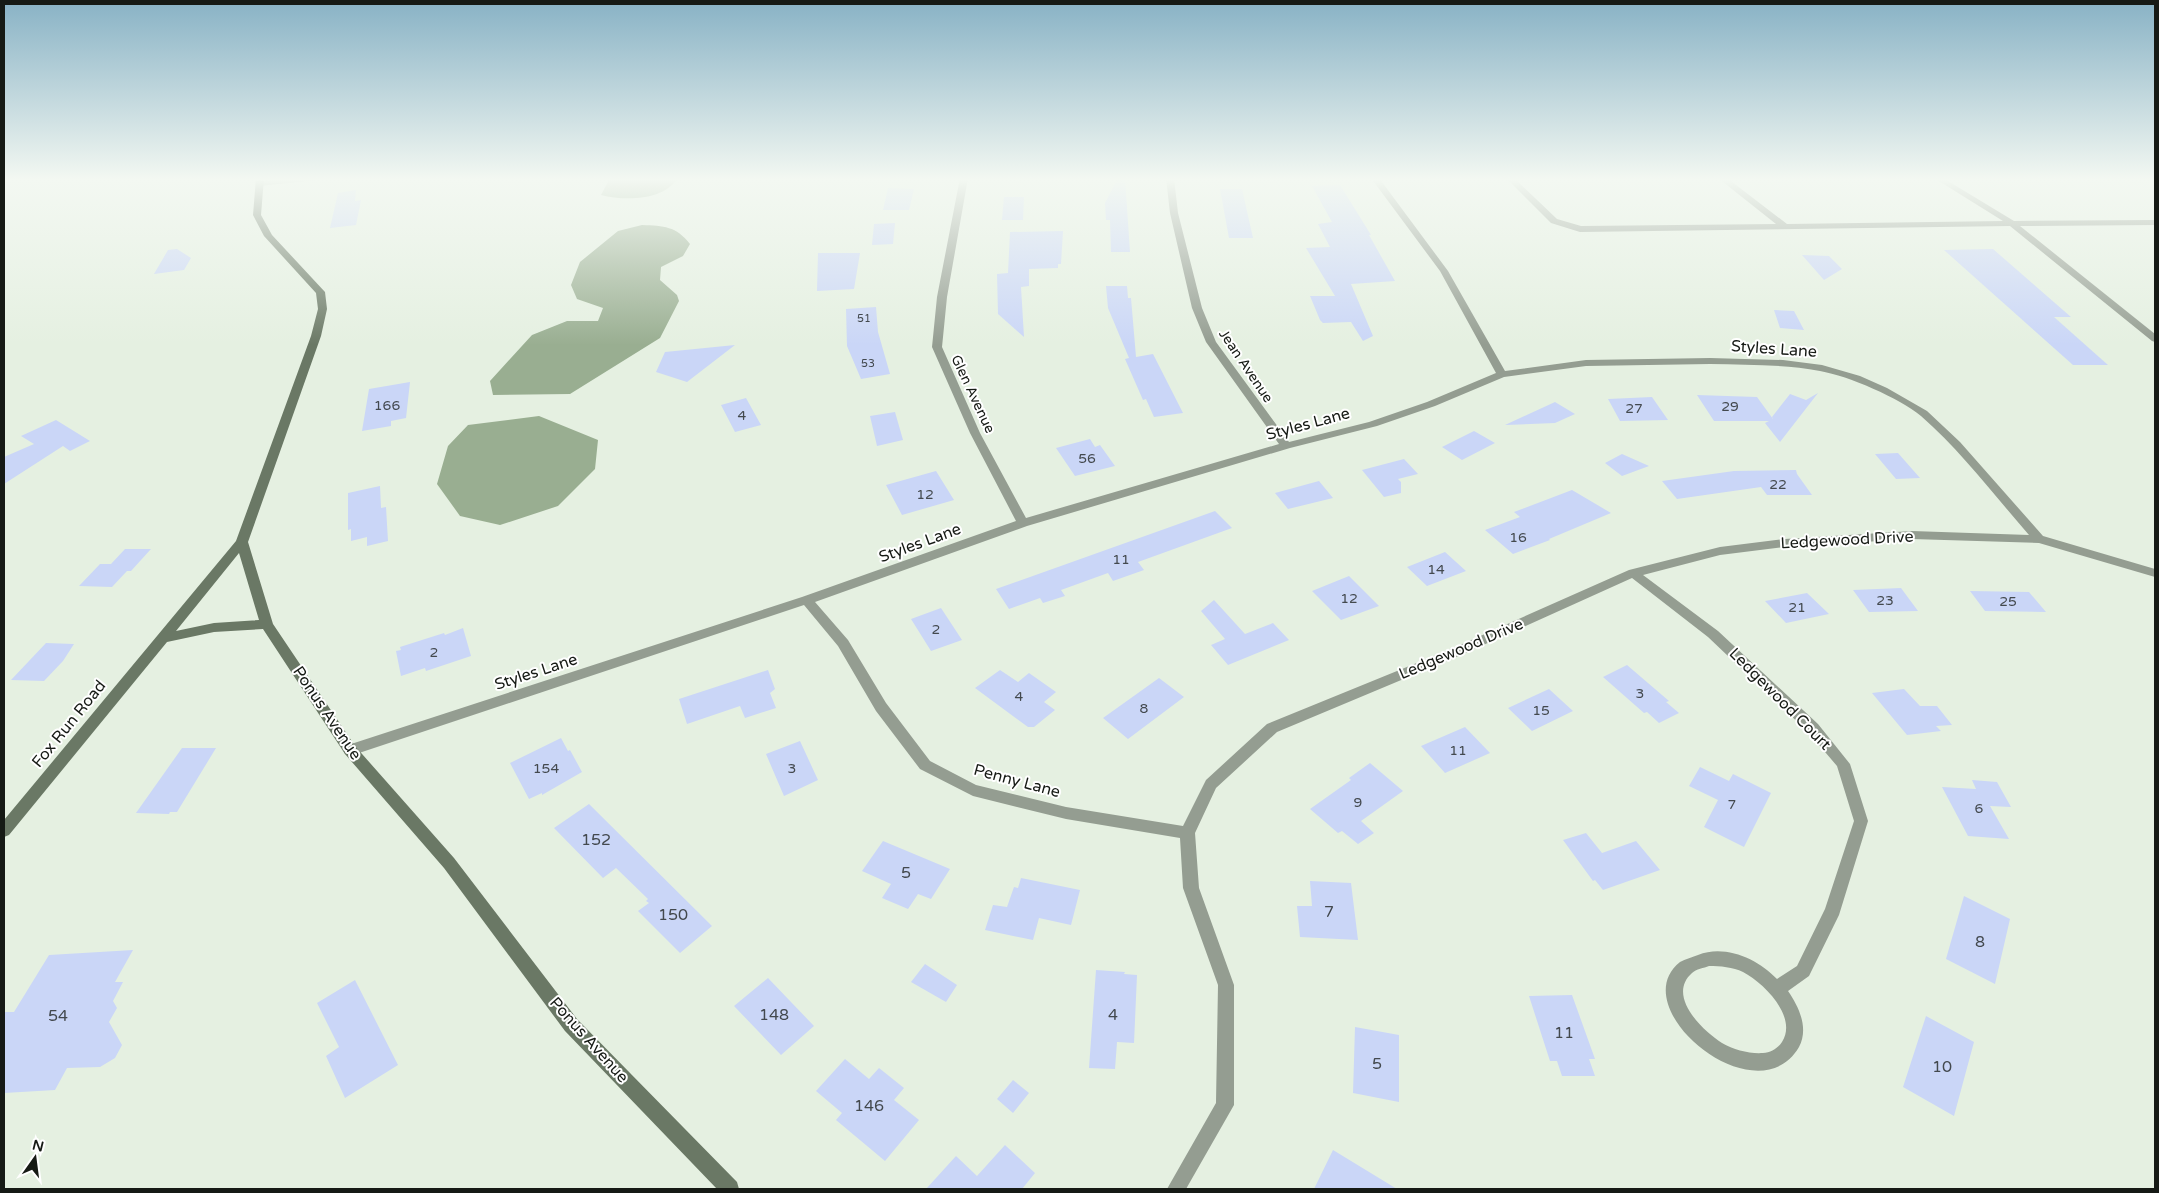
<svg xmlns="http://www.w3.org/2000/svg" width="2159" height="1193" font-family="'Varela Round',sans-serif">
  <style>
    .water { fill: #99ae91 }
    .building { fill: #cad6f7 }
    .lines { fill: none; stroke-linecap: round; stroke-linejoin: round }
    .lane { fill: #949d91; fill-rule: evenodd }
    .street { fill: #949d91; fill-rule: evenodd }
    .secondary { fill: #6a7865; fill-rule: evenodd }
    .labels { text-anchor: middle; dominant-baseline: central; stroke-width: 4; stroke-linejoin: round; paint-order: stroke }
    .far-number-label { font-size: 11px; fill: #43494e }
    .far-street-label { font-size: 14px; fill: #161a15; stroke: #fff }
    .number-label { font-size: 14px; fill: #43494e }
    .street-label { font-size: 16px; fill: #161a15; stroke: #fff }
    .near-number-label { font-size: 16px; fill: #43494e }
  </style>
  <rect width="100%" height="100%" fill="#e5f0e1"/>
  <!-- water -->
  <path class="water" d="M610 178H678C663 201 625 201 601 195Z
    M642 225C664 226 676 226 690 244L683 256 661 267 660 280 677 295 679 301 660 338 570 394 493 395 490 381 532 335 567 321H598L603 308 577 299 571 285 580 262 618 231Z
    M539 416 598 440 595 469 558 506 500 525 460 516 437 484 448 446 468 425Z"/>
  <!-- building -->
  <path class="building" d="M1118 178H1125L1130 252H1111L1110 220H1106L1105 203Z
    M1340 185 1371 235H1369L1395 281 1351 284 1373 336 1363 341 1351 322 1323 323 1320 320 1310 296H1335L1306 248 1330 247 1318 224 1332 222 1312 186Z
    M888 188 914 189 909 210H883Z
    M1220 189H1242L1253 238H1229Z
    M356 190 355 201 361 200 356 225 330 228 338 193Z
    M1004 197H1024L1023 220H1002Z
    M895 223 893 244 872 245 874 224Z
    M1063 231 1061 264H1058V268L1029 269V286L1021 287 1024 337 998 314 997 274 1008 273 1010 232Z
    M177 249 191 258 184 270 154 274 168 250Z
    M1993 249 2071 317H2054L2108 365H2073L1944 250Z
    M818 253H860L854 289 817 291Z
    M1802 255 1829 256 1842 269 1824 280Z
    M1106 286H1127L1128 298H1131L1136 357 1153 354 1183 413 1154 417 1146 399 1143 400 1125 359 1129 358 1108 308Z
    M876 307 878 332 890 374 861 379 847 346 846 309Z
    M1774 310 1794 311 1804 330 1780 328Z
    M735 345 687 382 656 372 665 352Z
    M410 382 406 418 391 421V426L362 431 369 389Z
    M1818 393 1780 442 1765 423 1769 421H1714L1697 395 1757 397 1773 419 1772 417 1790 394 1806 400Z
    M1652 397 1668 420 1620 421 1608 399Z
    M746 398 761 425 735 432 721 405Z
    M1555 402 1575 414 1555 423 1505 425Z
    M895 412 903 440 877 446 870 416Z
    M56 420 90 441 70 451 63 446 4 484V457L34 444 21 436Z
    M1474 431 1495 443 1462 460 1442 447Z
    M1090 439 1095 447 1100 445 1115 466 1075 476 1056 448Z
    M1898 453 1920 478 1896 479 1875 454Z
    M1622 454 1649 466 1622 476 1605 463Z
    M1404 459 1418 474 1398 479 1401 482V493L1384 497 1362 470Z
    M1796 470 1797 474 1812 495H1767L1761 487 1677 499 1662 481 1734 471Z
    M936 471 954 500 902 515 886 485Z
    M1319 481 1333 498 1288 509 1275 493Z
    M380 486 381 508 386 507 388 541 367 546V537L351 541V529L348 530V493Z
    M1572 490 1611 513 1549 539 1550 540 1513 554 1485 530 1520 517 1514 512Z
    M1215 511 1232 528 1138 562 1144 570 1113 581 1108 573 1061 590 1065 596 1043 603 1040 598 1009 609 996 589Z
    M125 549H151L131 571H127L112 587 79 586 100 564H111Z
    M1445 552 1466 571 1427 586 1407 567Z
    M1349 576 1379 606 1341 620 1312 591Z
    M1901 588 1918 611 1869 612 1853 590Z
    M1970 591 2029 592 2046 612 1985 611Z
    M1807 593 1829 614 1786 623 1765 601Z
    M1214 600 1245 634 1273 623 1289 640 1228 665 1211 645 1225 639 1201 611Z
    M941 608 962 640 931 651 911 619Z
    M463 628 471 656 426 671 425 668 401 676 396 651 401 650 400 647 444 633 445 635Z
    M46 643 74 644 63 661 44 681 11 680Z
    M1627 665 1669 701 1666 702 1679 713 1659 723 1647 712 1644 713 1603 677Z
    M768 670 775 689 770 693 776 708 745 718 740 706 687 724 679 699Z
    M1000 670 1018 682 1029 673 1056 692 1044 702 1055 710 1034 727H1028L975 688Z
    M1159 678 1184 697 1128 739 1103 718Z
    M1549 689 1573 711 1532 731 1508 708Z
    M1904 689 1920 706H1937L1952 725 1936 726 1941 731 1907 735 1872 693Z
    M1465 727 1490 753 1445 773 1421 746Z
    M561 738 568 751 570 750 582 772 542 795V793L529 799 510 763Z
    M800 741 818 780 784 796 766 754Z
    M182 748H216L177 812H170L169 814 136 813Z
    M1370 763 1403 791 1361 821 1374 833 1358 844 1342 831 1338 833 1310 809 1351 780 1349 778Z
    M1700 767 1729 781 1733 774 1771 793 1744 847 1704 827 1718 800 1689 786Z
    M1972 780 1997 782 2011 807 1990 806 2009 839 1968 836 1942 787 1976 789Z
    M589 804 712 926 680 953 638 911 649 903 646 901 648 899 616 868 603 878 554 828Z
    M1586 833 1602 853 1636 841 1660 870 1603 890 1595 880 1593 881 1563 840Z
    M883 841 950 869 931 899 918 894 908 909 882 898 891 884 862 871Z
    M1021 878 1080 890 1071 925 1039 918 1033 940 985 930 993 905 1007 907 1014 887 1018 888Z
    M1310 881 1351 883 1358 940 1300 937 1297 906H1312Z
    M1964 896 2010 919 1995 984 1946 959Z
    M133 950 115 982H123L113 1001 117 1008 109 1022 122 1045 115 1058 100 1067 67 1068 55 1090 4 1093V1012H14L49 955Z
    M925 964 957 985 946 1002 911 982Z
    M1096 970 1125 972 1124 974 1137 975 1134 1043 1117 1042 1115 1069 1089 1068Z
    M768 978 814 1026 781 1055 734 1006Z
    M355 980 398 1065 345 1098 326 1056 339 1047 317 1003Z
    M1572 995 1595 1059H1589L1595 1076H1562L1557 1061H1550L1529 996Z
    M1926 1016 1974 1042 1954 1116 1903 1087Z
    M1355 1027 1399 1035V1102L1353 1093Z
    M845 1059 869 1079 879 1068 904 1088 894 1100 919 1120 885 1161 836 1120 842 1113 816 1091Z
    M1013 1080 1029 1093 1013 1113 997 1099Z
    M1005 1145 1035 1173 1022 1189H926L956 1156 977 1176Z
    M1333 1150 1397 1189H1314Z"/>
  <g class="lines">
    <!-- lane -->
    <path class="lane" d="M297 178H322L318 180 259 186 255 184 259 182Z"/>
    <!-- street -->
    <path class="street" d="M960 178H968L947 297 942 347 980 433 1026 518 1279 444 1206 342 1192 308 1170 213 1166 178H1174L1178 213 1202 308 1216 342 1289 442 1369 422 1427 402 1496 373 1440 271 1371 178H1379L1448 271 1505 371 1586 360 1710 358 1783 360 1822 365 1860 376 1887 388 1927 411 1960 442 2043 536 2155 569V577L2039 543 1912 539 1785 547 1720 555 1643 575 1718 631 1818 724 1850 764 1868 821 1839 915 1809 976 1788 991C1799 1007 1809 1028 1799 1047 1757 1119 1622 1008 1680 962 1685 959 1693 957 1698 955 1725 944 1758 959 1777 979L1797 966 1825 909 1854 821 1837 766 1808 732 1708 637 1632 578 1461 655 1277 732 1216 788 1195 833 1199 888 1234 985V1105L1186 1189H1167L1216 1103 1218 985 1183 888 1180 838 1066 819 973 796 920 769 876 711 838 646 804 605 350 756 345 754 343 750 345 746 802 597 1016 521 970 433 932 347 937 297ZM1710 364C1747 365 1784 364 1820 371 1849 376 1899 398 1921 416 1961 451 1994 495 2029 535L1912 531 1785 539 1720 547 1629 570 1451 649 1267 724 1206 780 1183 826 1066 807 976 785 930 761 886 703 848 640 815 602 1027 526 1290 448 1377 426 1435 406 1504 377 1586 366ZM1709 966C1720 966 1733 967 1743 972 1764 983 1798 1017 1782 1042 1778 1048 1771 1053 1763 1053 1750 1054 1734 1050 1722 1043 1703 1031 1666 996 1692 973 1696 969 1704 968 1709 966Z
      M1506 178H1514L1557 219 1581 226 1776 224 1718 178H1727L1787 224 2003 221 1934 178H1943L2014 221 2155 220V225L2020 226 2155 334V342L2152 341 2010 226 1580 232 1551 223Z
      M2149 178H2155V181Z"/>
    <!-- secondary -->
    <path class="secondary" d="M256 178H264L261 215 272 235 325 292 327 309 321 336 248 542 273 624 355 746 454 858 577 1019 737 1182 739 1189H717L565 1031 444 868 345 754 263 629 214 632 167 642 9 835 4 837V820L236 541 311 336 318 309 316 293 264 236 253 215ZM239 553 259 620 214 623 176 631Z"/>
  </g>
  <!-- sky -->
  <linearGradient id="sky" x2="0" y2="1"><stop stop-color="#88b2c5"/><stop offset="0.52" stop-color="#f3f8f2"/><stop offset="1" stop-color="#f3f8f2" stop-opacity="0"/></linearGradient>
  <rect width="2159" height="345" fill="url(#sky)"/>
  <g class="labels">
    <!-- far-number labels -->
    <g class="far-number-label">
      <text x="864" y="318">51</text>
      <text x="868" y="363">53</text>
    </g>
    <!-- far-street labels -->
    <g class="far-street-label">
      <text transform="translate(1246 366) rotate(56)">Jean Avenue</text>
      <text transform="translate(973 394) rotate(65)">Glen Avenue</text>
    </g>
    <!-- number labels -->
    <g class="number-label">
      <text x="387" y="405">166</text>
      <text x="1730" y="406">29</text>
      <text x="1634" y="408">27</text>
      <text x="742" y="415">4</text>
      <text x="1087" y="458">56</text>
      <text x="1778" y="484">22</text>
      <text x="925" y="494">12</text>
      <text x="1518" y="537">16</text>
      <text x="1121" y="559">11</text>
      <text x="1436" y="569">14</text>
      <text x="1349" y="598">12</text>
      <text x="1885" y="600">23</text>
      <text x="2008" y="601">25</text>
      <text x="1797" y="607">21</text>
      <text x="936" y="629">2</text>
      <text x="434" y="652">2</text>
      <text x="1640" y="693">3</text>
      <text x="1019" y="696">4</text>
      <text x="1144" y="708">8</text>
      <text x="1541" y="710">15</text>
      <text x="1458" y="750">11</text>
      <text x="546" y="768">154</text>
      <text x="792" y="768">3</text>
      <text x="1358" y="802">9</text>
      <text x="1732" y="804">7</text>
      <text x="1979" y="808">6</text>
    </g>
    <!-- street labels -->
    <g class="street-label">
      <text transform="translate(1774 349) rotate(4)">Styles Lane</text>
      <text transform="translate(1308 424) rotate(-15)">Styles Lane</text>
      <text transform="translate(1847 540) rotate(-3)">Ledgewood Drive</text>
      <text transform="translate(920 543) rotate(-20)">Styles Lane</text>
      <text transform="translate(1461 649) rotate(-23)">Ledgewood Drive</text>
      <text transform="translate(536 672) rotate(-18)">Styles Lane</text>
      <text transform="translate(1780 699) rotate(45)">Ledgewood Court</text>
      <text transform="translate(327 713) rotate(56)">Ponus Avenue</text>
      <text transform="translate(69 724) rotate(-51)">Fox Run Road</text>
      <text transform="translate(1017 781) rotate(15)">Penny Lane</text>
      <text transform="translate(589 1040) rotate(48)">Ponus Avenue</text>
    </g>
    <!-- near-number labels -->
    <g class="near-number-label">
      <text x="596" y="840">152</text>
      <text x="906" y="873">5</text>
      <text x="1329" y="912">7</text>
      <text x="673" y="915">150</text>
      <text x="1980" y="942">8</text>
      <text x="774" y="1015">148</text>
      <text x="1113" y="1015">4</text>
      <text x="58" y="1016">54</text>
      <text x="1564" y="1033">11</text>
      <text x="1377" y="1064">5</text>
      <text x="1942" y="1067">10</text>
      <text x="869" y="1106">146</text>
    </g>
  </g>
  <!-- border -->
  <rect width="2159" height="1193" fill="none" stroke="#161a15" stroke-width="10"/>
  <!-- north arrow -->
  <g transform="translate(35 1158) rotate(14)" stroke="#ffffff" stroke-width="4" paint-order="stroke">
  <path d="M0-4L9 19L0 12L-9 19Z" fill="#161a15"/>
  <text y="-8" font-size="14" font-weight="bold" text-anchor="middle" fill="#161a15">N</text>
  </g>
</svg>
